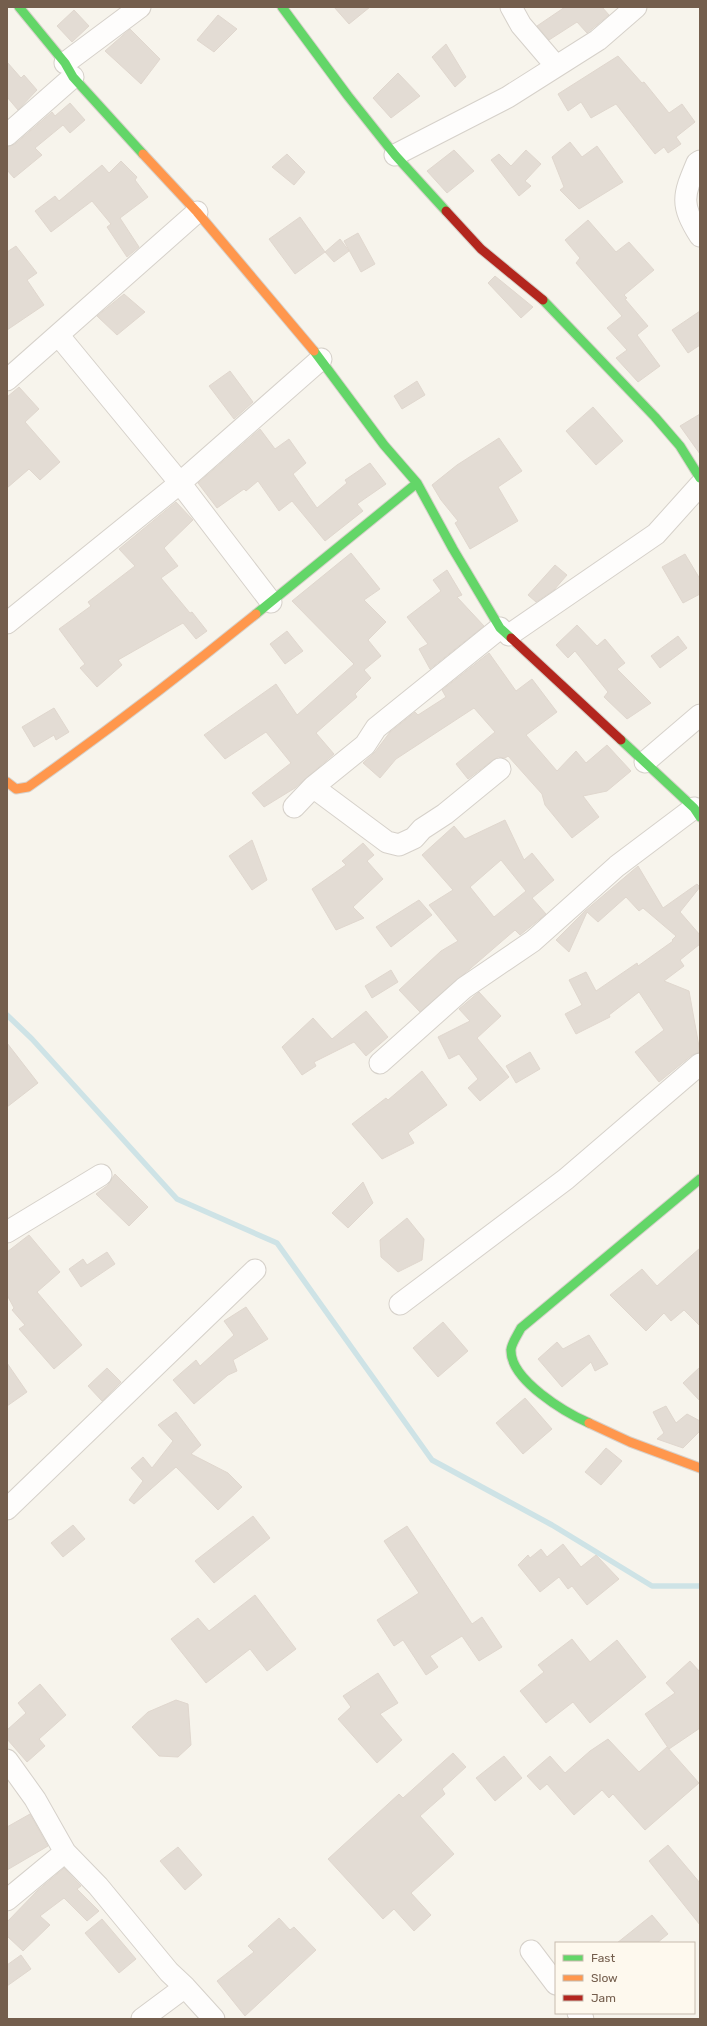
<svg xmlns="http://www.w3.org/2000/svg" width="707" height="2026" font-family="Rubik,sans-serif">
  <style>
    .lines { fill: none; stroke-linecap: round; stroke-linejoin: round }
    .stream { stroke: #cee3e6; stroke-width: 5.5 }
    .building { fill: #e3dcd4; stroke: #e0d7ce; fill-rule: evenodd }
    .street-casing { stroke: #d6d1ca; stroke-width: 23 }
    .fast-casing { stroke: #d7d1ca; stroke-width: 11 }
    .slow-casing { stroke: #d7d1ca; stroke-width: 11 }
    .jam-casing { stroke: #d7d1ca; stroke-width: 11 }
    .street { stroke: #fefdfc; stroke-width: 21 }
    .fast { stroke: #63d668; stroke-width: 9 }
    .slow { stroke: #ff974d; stroke-width: 9 }
    .jam { stroke: #b3261e; stroke-width: 9 }
  </style>
  <rect width="100%" height="100%" fill="#f7f4ec"/>
  <g class="lines">
    <!-- stream -->
    <path class="stream" d="M7 1015 32 1039 177 1199 277 1243 432 1460 552 1525 652 1586H700"/>
  </g>
  <!-- building -->
  <path class="building" d="M334 7H370L349 24Z
    M565 7H602L609 15 587 33 577 22 549 40 537 26Z
    M74 10 89 26 72 42 57 26Z
    M218 15 237 29 214 52 197 40Z
    M130 29 160 59 141 84 105 51Z
    M446 44 466 77 455 87 432 57Z
    M618 56 642 83 644 82 669 113 682 104 695 122 676 137 681 144 668 153 664 147 655 154 616 104 591 118 581 102 568 111 558 94Z
    M7 62 21 78 24 75 37 90 18 110 7 97Z
    M398 73 420 96 391 118 373 98Z
    M70 103 85 120 70 133 63 125 35 148 42 155 14 178 7 170V147L15 144 52 112 55 116Z
    M570 142 582 157 597 146 623 182 579 209 560 190 564 187 552 157Z
    M454 150 474 171 447 193 427 171Z
    M526 150 541 164 525 181 531 186 519 196 491 160 499 154 511 166Z
    M287 154 305 172 294 185 272 167Z
    M121 161 137 177 135 180 148 197 120 218 139 247 127 257 107 227 111 224 92 201 51 232 35 211 55 196 59 201 102 165 109 173Z
    M300 217 325 252 295 274 269 239Z
    M588 220 616 252 629 242 654 270 624 295 627 298 625 299 648 326 637 335 660 366 638 382 616 358 627 350 607 328 622 316 576 263 580 258 565 240Z
    M358 233 375 264 361 272 344 241Z
    M340 239 349 251 334 262 325 252Z
    M16 246 37 273 27 280 44 305 7 330V252Z
    M495 276 533 307 521 318 488 283Z
    M124 294 145 312 117 335 97 316Z
    M700 311V345L688 353 672 330Z
    M230 371 253 402 234 419 209 386Z
    M417 381 425 395 402 409 394 396Z
    M19 387 39 409 25 422 60 462 40 480 29 469 7 488V397Z
    M593 407 623 441 596 465 566 431Z
    M700 414V454L680 426Z
    M260 429 275 449 289 439 306 463 293 474 317 508 347 483 345 480 370 463 386 484 357 504 363 511 325 541 292 501 279 511 258 481 246 491 244 489 217 508 198 483Z
    M499 438 522 471 498 487 518 521 470 549 455 523 458 521 441 500 432 485 457 465Z
    M176 502 193 520 164 548 178 566 161 578 190 613 192 612 207 631 196 639 183 623 118 660 122 665 97 687 80 668 85 664 59 629 91 606 88 602 135 566 119 549Z
    M351 553 380 589 364 600 386 622 368 640 381 656 364 670 371 678 355 694 357 697 316 733 334 754 295 788 264 807 252 793 291 763 266 732 225 759 204 735 276 684 297 715 354 664 292 601Z
    M685 554 700 579V594L683 603 662 567Z
    M555 565 567 575 554 590 536 602 528 595Z
    M447 570 462 595 457 597 484 626 430 669 419 649 428 644 407 617 441 591 433 580Z
    M577 625 597 646 605 639 625 663 617 669 651 703 627 719 604 697 608 692 575 651 568 658 556 645Z
    M287 631 303 651 285 664 270 644Z
    M678 636 687 648 660 668 651 656Z
    M489 653 516 691 532 679 557 712 526 735 557 771 576 751 586 763 607 745 631 771 607 791 583 796 599 817 572 838 545 805 542 794 508 756 505 758 498 757 493 760 468 779 456 764 495 732 474 708 396 759 380 778 363 763 375 752 390 732 415 712 418 715 446 697 442 690Z
    M54 708 69 732 56 740 54 735 34 747 22 727Z
    M505 820 524 860 532 853 554 880 532 898 546 914 520 935 515 930 420 1012 399 990 441 951 458 941 429 905 453 890 422 855 454 826 465 839ZM501 860 526 891 494 917 470 887Z
    M252 840 267 880 252 890 229 856Z
    M363 843 374 855 367 861 383 879 353 907 364 918 336 930 312 889 346 865 342 861Z
    M638 866 663 908 697 884 700 887 680 912 700 935V944L680 960 684 966 664 981 689 991 700 1052 692 1055 659 1082 635 1052 664 1030 639 992 609 1015 610 1017 576 1034 565 1014 582 1005 569 980 586 972 596 991 637 963 638 966 673 941 672 940 676 936 643 908 639 911 626 897 598 922 587 912 569 952 556 940 585 911Z
    M419 900 432 915 391 947 376 927Z
    M391 970 398 982 372 998 365 986Z
    M479 992 501 1016 477 1038 509 1077 480 1101 468 1088 478 1079 459 1054 449 1059 438 1037 470 1021 459 1009Z
    M366 1011 388 1037 366 1056 354 1042 314 1062 316 1066 302 1075 282 1047 313 1018 332 1039Z
    M7 1043 38 1083 7 1107Z
    M530 1052 540 1069 516 1083 506 1066Z
    M422 1071 447 1105 408 1133 414 1143 382 1159 352 1124 386 1098 388 1100Z
    M115 1174 148 1207 129 1226 96 1194 108 1185Z
    M363 1182 373 1203 348 1228 332 1213Z
    M407 1218 424 1239 422 1260 398 1272 381 1257 380 1240Z
    M29 1235 60 1272 37 1292 82 1345 54 1369 19 1329 25 1325 12 1310 14 1308 7 1295V1252Z
    M700 1248V1326L684 1310 671 1321 664 1313 646 1331 610 1295 642 1269 657 1286Z
    M107 1252 115 1264 81 1287 69 1269 83 1259 87 1265Z
    M246 1307 268 1339 233 1360 237 1371 228 1375 194 1404 173 1380 196 1360 200 1366 234 1335 224 1321Z
    M443 1322 468 1351 438 1377 413 1348Z
    M589 1335 608 1364 595 1371 591 1362 562 1387 538 1359 557 1342 563 1349Z
    M7 1363 27 1392 7 1406Z
    M700 1367V1401L683 1383Z
    M107 1368 121 1382 102 1401 88 1386Z
    M525 1398 552 1429 523 1454 496 1423Z
    M666 1406 676 1423 687 1414 700 1421V1431L683 1448 657 1439 664 1433 653 1412Z
    M176 1412 201 1445 191 1454 228 1473 242 1487 218 1510 176 1467 134 1504 129 1500 143 1481 131 1468 143 1457 152 1468 173 1441 158 1425Z
    M606 1448 622 1461 601 1485 585 1472Z
    M253 1516 270 1538 214 1583 195 1561Z
    M73 1525 85 1539 63 1557 51 1543Z
    M407 1526 472 1624 482 1617 502 1647 479 1661 462 1636 430 1656 438 1667 426 1675 403 1640 394 1646 377 1620 419 1593 384 1541Z
    M563 1544 581 1567 596 1555 619 1579 587 1605 572 1586 568 1589 559 1577 540 1592 518 1565 528 1555 530 1558 541 1549 547 1557Z
    M255 1595 296 1649 267 1671 250 1649 206 1683 171 1639 198 1618 209 1631Z
    M572 1639 590 1662 617 1640 646 1677 590 1723 573 1702 546 1723 520 1691 544 1672 538 1665Z
    M690 1661 700 1672V1728L669 1749 645 1714 675 1693 666 1683Z
    M378 1673 398 1703 380 1714 402 1740 377 1763 338 1719 351 1707 343 1696Z
    M40 1684 66 1715 39 1739 45 1746 27 1762 7 1739V1730L26 1713 18 1703Z
    M176 1700 188 1704 191 1745 178 1757 159 1756 132 1727 148 1712Z
    M608 1739 639 1772 667 1747 699 1783 645 1830 613 1794 609 1798 602 1790 574 1815 547 1784 540 1790 527 1776 550 1756 565 1773 590 1751Z
    M453 1753 466 1767 442 1789 445 1794 420 1816 454 1854 411 1893 431 1915 414 1931 394 1909 383 1919 328 1859 399 1794 403 1798Z
    M504 1756 522 1778 495 1801 476 1778Z
    M30 1814 48 1846 7 1870V1827Z
    M668 1845 700 1883V1925L649 1861Z
    M178 1847 202 1875 185 1890 160 1861Z
    M64 1868 81 1886 77 1889 99 1911 87 1921 64 1898 40 1916 50 1925 23 1951 7 1936V1922L37 1891Z
    M652 1915 668 1934 657 1943H617Z
    M279 1918 290 1930 294 1927 316 1950 245 2016 217 1981 254 1952 248 1946Z
    M102 1919 136 1959 119 1973 85 1933Z
    M21 1955 31 1969 7 1986V1965Z"/>
  <g class="lines">
    <defs>
      <path id="street" d="M511 7 521 25 556 66
        M65 63 140 7
        M7 135 73 77
        M395 155 508 97 598 40 636 7
        M700 161 697 163C683 196 680 204 700 236
        M59 336 180 483 271 602
        M7 380 197 212
        M7 623 180 483 321 359
        M509 635 656 534 700 485
        M645 762 700 715
        M313 787 365 745 376 728 500 628
        M294 807 313 787 387 842 399 845 414 838 422 829 445 814 500 769
        M380 1063 464 988 533 941 617 866 694 808
        M7 1232 101 1175
        M400 1304 566 1179 700 1064
        M7 1509 255 1270
        M7 1760 35 1799 65 1852 98 1886 169 1972 185 1987 214 2019
        M7 1900 65 1852
        M531 1951 556 1984
        M578 2013 583 2019
        M142 2019 185 1987"/>
      <path id="fast" d="M19 7 65 63 73 77 143 154
        M282 7 348 96 395 155 446 211
        M543 300 655 417 680 446 700 478
        M314 351 384 445 417 483 453 549 500 628 511 638
        M256 614 417 483
        M621 740 694 808 700 817
        M589 1423C566 1413 510 1380 511 1350 511 1344 518 1334 521 1328L700 1179"/>
      <path id="slow" d="M143 154 197 212 314 351
        M7 782 16 789 28 787C106 732 182 674 256 614
        M589 1423 630 1442 700 1468"/>
      <path id="jam" d="M446 211 481 249 543 300
        M511 638 621 740"/>
    </defs>
    <!-- street casing -->
    <use href="#street" class="street-casing"/>
    <!-- fast casing -->
    <use href="#fast" class="fast-casing"/>
    <!-- slow casing -->
    <use href="#slow" class="slow-casing"/>
    <!-- jam casing -->
    <use href="#jam" class="jam-casing"/>
    <!-- street -->
    <use href="#street" class="street"/>
    <!-- fast -->
    <use href="#fast" class="fast"/>
    <!-- slow -->
    <use href="#slow" class="slow"/>
    <!-- jam -->
    <use href="#jam" class="jam"/>
  </g>
  <!-- border -->
  <rect width="707" height="2026" fill="none" stroke="#745e4d" stroke-width="16"/>
  <!-- legend -->
  <rect x="555" y="1942" width="140" height="72" fill="#fef9ee" stroke="#c7bbae"/>
  <rect x="563" y="1955" width="20" height="6" fill="#63d668" stroke="#c7bbae"/>
  <text x="591" y="1962" font-size="12" fill="#745e4d">Fast</text>
  <rect x="563" y="1975" width="20" height="6" fill="#ff974d" stroke="#c7bbae"/>
  <text x="591" y="1982" font-size="12" fill="#745e4d">Slow</text>
  <rect x="563" y="1995" width="20" height="6" fill="#b3261e" stroke="#c7bbae"/>
  <text x="591" y="2002" font-size="12" fill="#745e4d">Jam</text>
</svg>
